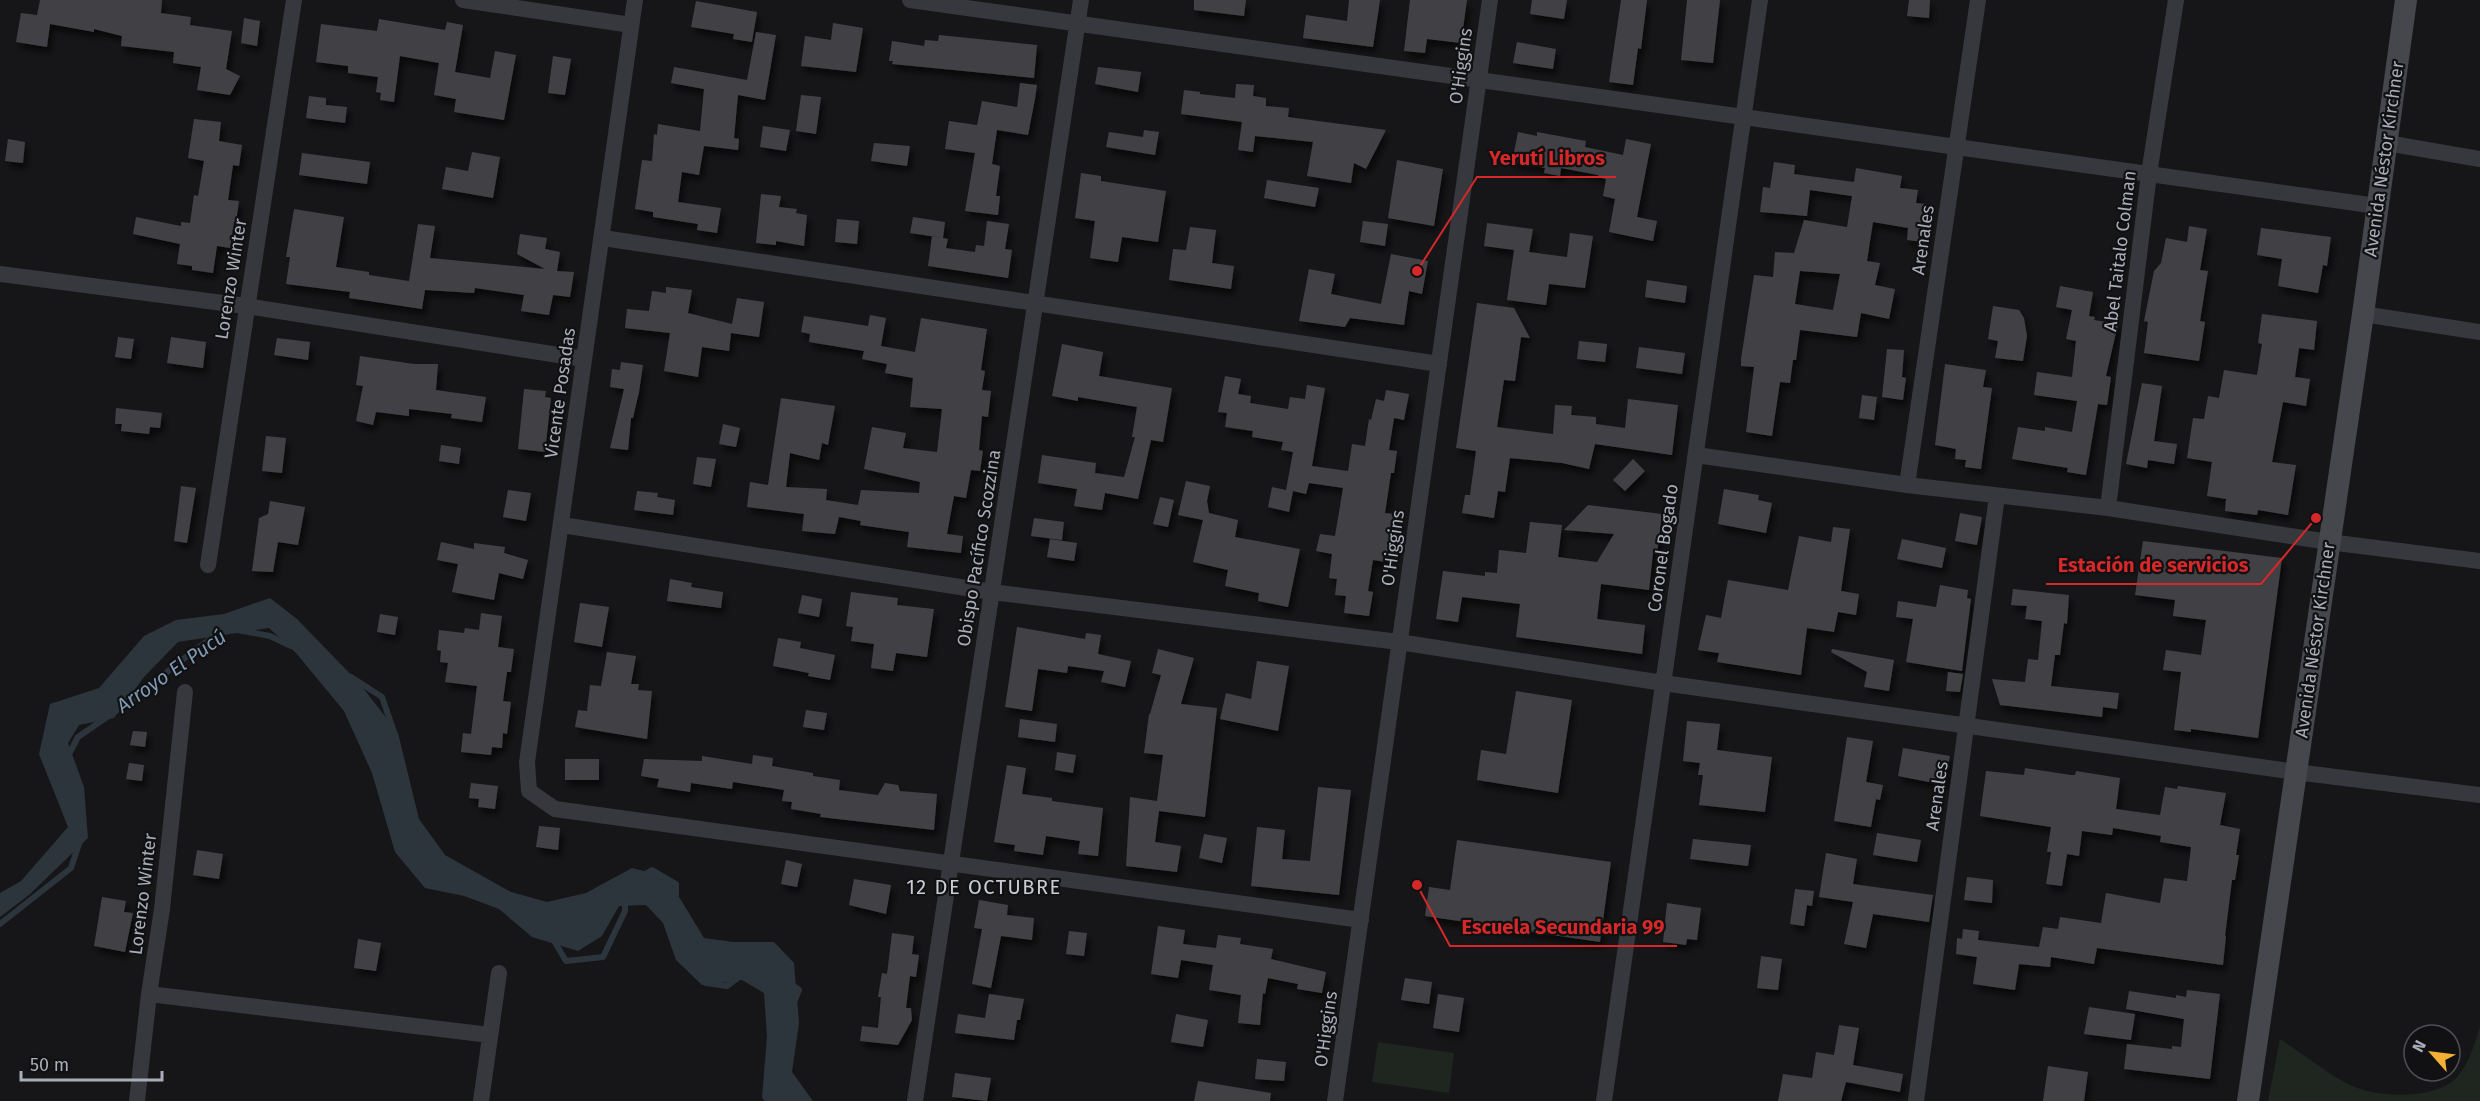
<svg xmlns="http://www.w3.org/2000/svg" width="2480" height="1101" font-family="'Fira Sans',sans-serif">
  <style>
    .green { fill: #1e261f }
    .water { fill: #2c353c }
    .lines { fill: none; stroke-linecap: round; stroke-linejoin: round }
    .stream { stroke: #2c353c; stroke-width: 6 }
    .building { fill: #404145; fill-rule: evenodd; filter: url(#shadow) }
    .minor { stroke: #37383d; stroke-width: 16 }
    .secondary { stroke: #45474d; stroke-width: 22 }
    .labels { text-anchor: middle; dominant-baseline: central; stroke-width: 4.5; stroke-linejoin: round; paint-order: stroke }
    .street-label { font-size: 18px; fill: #a8adb8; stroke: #111113 }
    .water-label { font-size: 20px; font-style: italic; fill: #7f9bb3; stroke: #111113 }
    .neighbourhood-label { font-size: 20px; letter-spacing: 1.5px; fill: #c9ccd4; stroke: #111113 }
    .leader { fill: none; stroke: #d62828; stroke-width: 2 }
    .callout-dot { fill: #d62828; stroke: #111113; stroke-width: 2 }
    .callout-label { font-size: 20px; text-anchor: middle; font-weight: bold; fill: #d62828; stroke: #111113; stroke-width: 4.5; stroke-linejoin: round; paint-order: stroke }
  </style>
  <defs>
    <filter id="shadow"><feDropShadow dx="3.5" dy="6" stdDeviation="3" flood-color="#0009"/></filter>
  </defs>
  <rect width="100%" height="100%" fill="#161618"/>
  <!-- green -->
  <path class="green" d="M2480 1027V1101H2268L2280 1039C2302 1053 2323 1070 2346 1083 2373 1098 2428 1100 2453 1081 2467 1070 2475 1043 2480 1027Z
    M1378 1042 1454 1053 1449 1093 1372 1082Z"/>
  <!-- water -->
  <path class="water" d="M270 598 297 619 360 684 398 733 419 819 445 855 511 892 547 902 586 893 632 868 667 877 704 938 734 942H774L794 963 799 1023 792 1072 813 1101H765L762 1098 767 1036 764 993 742 980 702 985 676 960 663 923 646 905 619 906 602 936 578 951 532 937 499 909 464 896 425 888 395 852 372 773 344 711 296 653 269 628 178 642 144 677 114 718 79 725 68 743 84 787 88 838 29 895 0 917V893L21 881 68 827 39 754 50 704 99 688 144 636 176 620 224 614Z"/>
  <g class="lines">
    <!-- stream -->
    <path class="stream" d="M238 630 270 636 291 646
      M351 677 382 697 394 732
      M68 756 78 737 149 688 174 666 221 631
      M642 876 652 870 676 884V898
      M0 924 71 868 81 838
      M553 939 566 961 603 957 625 911V900
      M706 983 727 986 740 976
      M791 984 799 990 794 1002"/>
  </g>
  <!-- building -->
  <path class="building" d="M40 0H162L161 13 191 17 190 25 232 31 226 69 240 76 230 95 197 90 201 67 173 63 174 52 121 46 122 36 94 29V32L50 24 47 47 16 42 21 13 37 15Z
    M1194 0H1246L1244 16 1194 10Z
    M1349 0H1380L1373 47 1303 38 1306 15 1347 21Z
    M1410 0H1467L1461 43 1427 39 1425 53 1404 51Z
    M1532 0H1567L1564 19 1530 14Z
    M1621 0H1647L1641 49 1638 48 1633 85 1609 82Z
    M1687 0H1720L1713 63 1681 60Z
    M1909 0H1930L1929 18 1907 16Z
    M696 1 757 12 752 42 733 39 734 34 691 27Z
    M244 18 260 21 257 46 241 43Z
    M379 19 445 30 447 22 463 25 455 72 490 78 495 51 516 55 504 120 454 112 456 99 434 95 439 63 400 56 394 102 380 100 381 93 376 92 378 77 348 73V66L316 62 321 24 377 31Z
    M833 23 863 28 856 72 801 66 805 36 831 40Z
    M756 32 776 35 765 100 738 95 734 138 739 139 738 150 704 146 699 175 682 172 678 202 721 208 717 233 697 230 698 224 653 217V212L635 209 642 160 652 161 654 134 657 135 658 124 700 131 704 89 671 83 674 67 747 80Z
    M939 35 1037 45 1034 78 892 64 893 61H889L892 41 924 46 925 40 938 41Z
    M1517 42 1556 49 1553 69 1513 63Z
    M553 56 571 59 565 95 548 93Z
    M1098 67 1141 72 1138 92 1095 84Z
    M1020 83 1037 85 1035 99 1028 135 997 130 992 164 1000 166 996 196H1000L998 215 965 211 975 153 945 149 949 121 977 125 982 101 1017 107Z
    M1236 84 1254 85 1253 96 1266 98V106L1289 108 1288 117 1386 130 1366 169 1354 163 1351 183 1307 176 1313 142 1255 136 1253 152 1238 150 1242 122 1181 114 1184 90 1200 92V94L1235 98Z
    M801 95 821 97 816 134 796 131Z
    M309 96 326 98V105L347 107 345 123 306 118Z
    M194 119 221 122 219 141 242 145 239 166 233 165 228 200 239 201 236 222H234L230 248 217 246 213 273 192 270V266L177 264 180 244 133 234 136 217 181 226V222L190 223 194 195 198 196 204 161 188 158Z
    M763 126 790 130 786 151 760 147Z
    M1144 130 1159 132 1155 155 1106 147 1109 132 1143 137Z
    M1518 132 1537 136V132L1586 141 1585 147 1623 155 1626 139 1651 144 1637 217 1657 221 1653 241 1609 232 1615 199 1603 196 1606 179 1598 177V175L1561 168 1560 176 1544 173 1545 168 1512 162Z
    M8 139 25 142 23 163 5 161Z
    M874 143 910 146 907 166 871 161Z
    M472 152 500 157 493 198 442 189 446 167 468 171Z
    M302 153 370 162 367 184 299 175Z
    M1397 160 1443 169 1434 226 1388 218Z
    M1774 162 1795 165 1794 174 1854 182 1856 168 1902 176 1900 188 1918 190 1916 203 1927 204 1923 242 1907 240 1908 228 1873 222 1867 261 1880 263 1875 285 1895 289 1889 319 1861 313 1857 337 1800 330 1796 360H1793L1790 383 1780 382 1772 436 1746 432 1754 367 1741 366V359L1754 275 1773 277 1775 252 1794 253 1804 220 1847 227 1852 196 1810 190 1807 216 1760 212 1763 187 1770 188ZM1800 271 1840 274 1833 310 1795 304Z
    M1081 173 1101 176V181L1166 191 1158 242 1122 237 1118 262 1090 258 1095 221 1075 218Z
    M1267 180 1319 188 1315 207 1264 198Z
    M761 194 781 196 779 207 797 209 796 213 807 215 804 246 776 241V245L756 243Z
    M294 209 344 217 336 267 369 272V275L409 281 418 224 435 226 430 258 545 269 517 254 520 234 547 238 545 249 560 252 557 271 574 272 570 297 553 295 549 315 521 311 524 295 475 288 474 293 425 290 422 309 349 298 350 292 286 284 290 257H286Z
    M913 217 945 222 943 238 910 233Z
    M837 219 859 221 857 244 835 242Z
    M987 221 1009 224 1005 249 1012 250 1008 278 928 266 932 236 948 239 946 248 975 252 976 245 984 246Z
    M1363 221 1388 224 1385 246 1360 242Z
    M1487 223 1533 229 1529 252 1567 257 1570 233 1593 236 1585 288 1549 284 1546 305 1507 300 1514 250 1484 246Z
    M2189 226 2207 229 2200 270 2208 271 2200 321 2205 322 2199 361 2144 353 2148 322 2144 321 2154 271 2161 263 2166 238 2187 242Z
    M1190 227 1216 230 1212 263 1234 266 1231 289 1169 280 1173 249 1186 250Z
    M2261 228 2331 237 2327 266 2323 265 2318 293 2278 286 2282 259 2257 255Z
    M1391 254 1428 261 1422 294 1409 291 1404 325 1350 318 1345 327 1299 321 1309 269 1335 274 1331 294 1381 304Z
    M1647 280 1687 286 1685 303 1645 297Z
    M2060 286 2093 292 2089 316 2095 317 2094 320 2118 324 2106 376 2111 377 2107 405 2098 404 2086 475 2067 472 2068 468 2012 459 2018 427 2045 431V427L2072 432 2077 401 2034 395 2037 372 2072 377 2076 341 2066 339 2072 310 2056 307Z
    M666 287 692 290 688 313 732 324 737 298 764 302 759 337 731 333 729 351 702 347 698 377 664 371 670 333 625 328 627 309 649 311 652 291 666 293Z
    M1477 303 1514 308 1530 338 1521 337 1515 381 1504 380 1497 427 1553 434 1555 405 1572 406 1571 415 1596 417V424L1625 428 1628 399 1678 405 1672 455 1595 444 1589 469 1562 463 1510 458 1505 492 1498 491 1494 518 1462 513 1465 495H1470L1476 451 1456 448Z
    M1993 306 2019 310 2024 318 2027 336 2023 361 1995 358 1998 341 1988 339Z
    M2262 314 2317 321 2314 350 2299 348 2295 377 2310 379 2306 406 2283 402 2272 462 2296 465 2288 515 2258 510 2257 515 2225 511 2226 499 2207 496 2212 462 2187 458 2193 418 2204 419 2208 396 2219 398 2224 370 2257 375 2262 344 2258 343Z
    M870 315 886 318 881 346 915 352 921 318 987 329 981 370 985 371 982 390 991 391 988 417 982 416 979 450 983 451 980 471 971 470 966 498 954 496 947 534 963 536 961 553 907 547 909 532 860 525 861 521 839 517 835 534 802 531 804 514 747 507 750 482 768 485 781 398 835 406 828 445 822 443 819 460 790 453 786 487 827 489 826 500 858 505 861 490 919 493 920 482 864 469 872 427 906 433 903 448 937 452 942 409 910 407 913 378 885 373 887 364 862 359 864 351 809 342 810 334 801 332 804 316 868 326Z
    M118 337 134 339 131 359 115 357Z
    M171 337 206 342 203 368 167 363Z
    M277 338 310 342 308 360 274 355Z
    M1579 341 1607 344 1605 362 1577 359Z
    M1062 344 1103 352 1099 376 1172 388 1163 442 1151 440 1138 499 1105 493 1102 510 1074 506 1077 489 1038 483 1042 455 1096 463 1095 473 1124 477 1135 437H1132L1137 407 1078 397V401L1052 396Z
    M1639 347 1685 353 1682 374 1636 368Z
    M1887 349 1904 350 1902 377 1906 378 1903 400 1882 397Z
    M360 356 414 364H438L436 390 486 397 482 422 451 418 452 414 409 409V416L376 412 373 425 356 421 363 386 356 385Z
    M621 362 643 365 639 392 633 418H631L628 450 610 448 624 389 610 387 612 369 620 370Z
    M1945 364 1986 370 1983 387 1992 388 1981 469 1965 467 1966 460 1955 459 1956 449 1935 445Z
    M1225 376 1241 379 1238 394 1251 396 1250 403 1288 409 1290 397 1305 399 1307 385 1325 388 1312 466 1348 471 1352 444 1365 446 1369 419 1371 420 1376 399 1384 401 1386 390 1409 394 1404 420 1394 418 1389 450 1397 451 1394 473H1391L1385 513 1394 514 1386 562 1373 560 1368 591 1373 592 1369 616 1344 613 1346 596 1335 595 1337 579 1329 578 1332 554 1316 551 1320 534 1335 536 1343 488 1309 483 1306 494 1293 491 1289 512 1268 507 1272 487 1286 490 1293 452 1281 450 1283 442 1252 437 1253 431 1225 427 1227 413 1218 412Z
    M2142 383 2162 386 2154 441 2177 444 2174 464 2148 460 2147 468 2126 464Z
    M524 389 546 391 545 397 551 398 545 452 518 449Z
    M1862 395 1877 397 1874 420 1859 418Z
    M116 408 162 413 160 428 150 427 149 434 121 431 122 424H115Z
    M723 424 740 428 736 447 719 444Z
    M266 436 286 438 282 473 262 471Z
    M441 445 461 448 459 464 439 461Z
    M697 457 716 459 711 487 693 484Z
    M1633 459 1645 471 1625 491 1613 480Z
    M1186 481 1210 486 1207 501 1209 513 1238 520 1235 537 1300 549 1288 607 1258 601 1259 593 1225 586 1228 570 1193 562 1203 520 1178 515Z
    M181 486 196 488 187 543 174 541Z
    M1724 489 1759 495 1758 500 1772 503 1766 533 1718 524Z
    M508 490 531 493 526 521 503 517Z
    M637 491 658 493 657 497 675 500 673 515 634 510Z
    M1160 497 1174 500 1168 527 1153 524Z
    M270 501 305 507 298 545 278 542 273 572 252 571 259 518 268 514Z
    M1588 505 1662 514 1657 554 1653 553 1649 590 1601 584 1597 619 1645 625 1642 654 1516 637 1520 604 1462 597 1458 622 1436 619 1443 571 1485 576V572L1497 573 1499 550 1526 553 1530 522 1562 525 1558 557 1597 562 1614 534 1564 530Z
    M1960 513 1982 517 1977 545 1955 541Z
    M1034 518 1064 522 1062 540 1031 536Z
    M1833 527 1850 529 1841 591 1859 594 1856 615 1838 612 1834 632 1807 628 1801 675 1717 662 1719 653 1698 650 1706 615 1721 618 1728 580 1788 590 1799 536 1831 542Z
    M1050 539 1077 543 1074 561 1047 557Z
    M1902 539 1946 548 1942 568 1897 559Z
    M2143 541 2282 558 2258 738 2191 729V732L2174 730 2181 672 2163 670 2166 650 2201 655 2206 620 2173 616 2175 600 2135 595Z
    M441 542 474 549V543L505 547 504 553 528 560 523 579 499 573 494 600 452 592 458 564 437 560Z
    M670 579 692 583 691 587 723 592 721 608 667 601Z
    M1940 585 1968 590 1967 598 1971 599 1962 671 1906 662 1913 619 1896 617 1898 601 1936 607Z
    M2013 589 2069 595 2067 624 2064 623 2060 655H2055L2051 686 2119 693 2117 709 2103 707 2102 717 2000 705 1992 679 2025 682 2028 659 2038 660 2042 621 2025 619 2027 606 2011 605Z
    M851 592 898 598 897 605 934 609 927 657 896 653 893 671 871 668 874 644 851 641 853 627 846 626Z
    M802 595 822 599 819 617 798 613Z
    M580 603 609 607 602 647 574 642Z
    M481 613 502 616 498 647 514 649 511 672H507L503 701 511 702 507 734 503 733 502 748 492 747 491 755 461 752 463 733 471 734 477 686 445 682 448 663 440 662 441 651 437 650 439 630 464 633 465 628 479 630Z
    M380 614 398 617 395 635 377 632Z
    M1017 627 1085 639 1086 633 1101 635 1098 654 1131 661 1125 687 1101 682 1104 671 1068 666 1067 673 1038 669 1032 711 1005 707Z
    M778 638 801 642 800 648 835 655 830 680 808 676 809 673 773 666Z
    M1158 649 1194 658 1181 704 1217 708 1205 817 1159 811 1155 842 1181 846 1177 872 1126 866 1130 797 1157 801 1163 755 1144 753 1149 714H1150L1161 675 1152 673Z
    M1832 649 1894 660 1889 691 1864 687 1867 672 1831 652Z
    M607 652 636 656 631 684H639L638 690 652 691 647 739 575 727 578 710 587 711 590 685 601 686Z
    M1257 661 1289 666 1278 731 1220 719 1226 693 1251 699Z
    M1948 672 1963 674 1960 692 1946 691Z
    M1516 691 1572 700 1558 793 1477 780 1481 750 1506 754Z
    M806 710 827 713 824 730 803 727Z
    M1020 719 1057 724 1055 742 1018 737Z
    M1687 721 1720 724 1717 750 1772 757 1765 812 1699 805 1703 775H1698L1700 763 1683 761Z
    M133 731 147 732 145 747 130 745Z
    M1847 737 1873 741 1866 782 1883 785 1880 800 1876 799 1871 827 1834 821Z
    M1903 748 1950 756 1944 785 1898 776Z
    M1057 752 1076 755 1073 773 1055 770Z
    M753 755 773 758 772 766 813 773V776L840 780 839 790 878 795 885 783 898 785 900 791 937 794 934 830 820 817 821 814 791 809 792 802 782 801 784 790 733 782 732 789 691 783 690 792 657 787 659 779 641 776 644 759 702 761V756L752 764Z
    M565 759H599V780H565Z
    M129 763 144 765 142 781 126 779Z
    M1007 765 1026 768 1022 794 1052 798V801L1103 808 1098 856 1078 854 1080 841 1046 836 1043 855 1014 851 1015 845 994 842Z
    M2025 768 2071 775H2075L2076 771 2120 778 2116 809 2160 815 2165 787 2177 789 2178 786 2226 793 2220 825 2240 829 2236 855H2239L2235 880H2232L2225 936H2226L2223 965 2097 948 2094 964 2051 957 2050 967 2019 964 2015 990 1973 984 1977 957 1956 954 1957 938 1962 939 1963 929 1979 931 1978 940 2039 947 2043 927 2058 929 2060 917 2101 923 2106 893 2160 903 2164 878 2187 881 2191 847 2160 842 2161 836 2113 828 2112 835 2082 831 2079 856 2067 854 2062 886 2046 884 2051 852H2047L2051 827 1980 816 1986 771 2024 775Z
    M471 783 498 786 495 809 478 807 479 799 469 798Z
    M1318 787 1351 790 1339 895 1251 886 1257 827 1285 830 1282 859 1310 861Z
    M539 826 560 828 558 850 536 847Z
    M1877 833 1921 840 1917 862 1873 855Z
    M1204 834 1227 838 1222 863 1199 858Z
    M1693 839 1751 845 1748 866 1690 859Z
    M1457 840 1611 862 1600 942 1425 916 1429 887 1450 890Z
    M197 850 223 854 219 879 193 875Z
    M1826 853 1857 859 1853 884 1933 895 1929 922 1873 914 1866 948 1844 944 1853 902 1819 897Z
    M786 860 802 864 797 887 781 884Z
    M1967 877 1993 880 1992 903 1964 900Z
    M854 879 891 885 886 914 849 905Z
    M1795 889 1814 891 1812 906 1807 905 1804 926 1790 924Z
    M102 897 126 901 124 912 133 913 125 952 94 946Z
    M979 900 1008 905 1007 915 1034 918 1032 940 1001 936 991 988 972 984 982 929 974 928Z
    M1667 903 1701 908 1697 940 1687 939 1686 945 1663 942Z
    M1158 926 1185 930 1183 944 1216 948 1218 935 1241 938 1240 944 1273 949 1271 959 1326 972 1322 993 1297 989 1298 984 1268 978 1265 994 1263 993 1260 1025 1238 1023 1241 995 1209 990 1213 965 1181 960 1178 978 1151 974Z
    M1069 931 1087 933 1084 956 1066 954Z
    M892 933 914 936 912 954 919 955 916 977 910 976 906 1008H911L912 1020 898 1045 860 1041 862 1026 878 1028 881 997H878L882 973 887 974Z
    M358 939 381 943 376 971 354 968Z
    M1761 956 1782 959 1778 990 1757 988Z
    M1405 978 1432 982 1429 1004 1401 1000Z
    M2187 990 2220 994 2210 1079 2124 1069 2127 1044 2172 1049V1046L2181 1047 2184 1019 2126 1009 2129 991 2176 998V995L2186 997Z
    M989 994 1024 999 1020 1020H1017L1014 1040 955 1033 958 1014 985 1018Z
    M1438 994 1464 998 1459 1032 1433 1028Z
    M2089 1007 2135 1014 2131 1040 2084 1034Z
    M1176 1014 1208 1020 1203 1047 1171 1042Z
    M1839 1025 1859 1028 1853 1065 1903 1074 1900 1092 1846 1082 1841 1101H1778L1783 1074 1812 1078 1816 1052 1834 1055Z
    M1257 1059 1286 1062 1284 1081 1255 1079Z
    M2048 1066 2088 1072 2084 1101H2043Z
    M955 1073 991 1078 987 1101 952 1097Z
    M1198 1081 1271 1093 1270 1101H1194Z"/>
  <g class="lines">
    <!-- minor -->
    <path class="minor" d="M463 0 631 25
      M635 0 527 762 529 791 555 809 1361 920
      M910 0 2377 206
      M2387 143 2480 159
      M603 238 1439 364
      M0 274 246 306 584 359
      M2363 314 2480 332
      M1696 455 1907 485 2108 508 2329 542 2480 561
      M1907 485 1978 0
      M2108 508 2149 174 2176 0
      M562 525 992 592 1399 642 1663 683 2296 772 2480 795
      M208 565 294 0
      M149 994 490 1035
      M137 1101 149 994 162 909 185 692
      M481 1101 499 973
      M915 1101 1081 0
      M1335 1101 1490 0
      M1604 1101 1760 0
      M1916 1101 1997 496"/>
    <!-- secondary -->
    <path class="secondary" d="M2248 1101 2363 314 2406 0"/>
  </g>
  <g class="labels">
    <!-- street labels -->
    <g class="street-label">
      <text transform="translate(1461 66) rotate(-82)">O'Higgins</text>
      <text transform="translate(2384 159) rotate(-82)">Avenida Néstor Kirchner</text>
      <text transform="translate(1923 240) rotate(-82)">Arenales</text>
      <text transform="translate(2120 251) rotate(-83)">Abel Taitalo Colman</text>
      <text transform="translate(231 279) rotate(-81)">Lorenzo Winter</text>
      <text transform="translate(560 393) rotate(-82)">Vicente Posadas</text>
      <text transform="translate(979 548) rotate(-81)">Obispo Pacífico Scozzina</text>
      <text transform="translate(1393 548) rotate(-82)">O'Higgins</text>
      <text transform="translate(1663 548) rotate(-82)">Coronel Bogado</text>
      <text transform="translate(2315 640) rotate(-82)">Avenida Néstor Kirchner</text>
      <text transform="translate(1937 796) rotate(-82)">Arenales</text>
      <text transform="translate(143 894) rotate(-83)">Lorenzo Winter</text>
      <text transform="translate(1326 1029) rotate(-82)">O'Higgins</text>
    </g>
    <!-- water labels -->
    <g class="water-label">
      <text transform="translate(171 671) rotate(-35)">Arroyo El Pucú</text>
    </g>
    <!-- neighbourhood labels -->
    <g class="neighbourhood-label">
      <text x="984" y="887">12 DE OCTUBRE</text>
    </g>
  </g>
  <!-- callouts -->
  <path class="leader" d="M1417 271L1477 177H1616M2316 518L2261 584H2046M1417 885L1450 946H1677"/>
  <g class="callout-dot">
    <circle cx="1417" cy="271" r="6"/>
    <circle cx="2316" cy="518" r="6"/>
    <circle cx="1417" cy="885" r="6"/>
  </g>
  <g class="callout-label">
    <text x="1547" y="165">Yerutí Libros</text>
    <text x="2153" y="572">Estación de servicios</text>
    <text x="1563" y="934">Escuela Secundaria 99</text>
  </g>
  <!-- north arrow -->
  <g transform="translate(2432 1053) rotate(298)"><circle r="28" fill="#111113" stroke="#4d4f55" stroke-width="1.5"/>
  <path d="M0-4.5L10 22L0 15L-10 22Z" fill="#f2b134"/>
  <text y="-9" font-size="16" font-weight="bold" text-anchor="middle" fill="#a8adb8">N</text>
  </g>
  <!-- scale -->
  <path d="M21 1071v9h141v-9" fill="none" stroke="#a8adb8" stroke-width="3"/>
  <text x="30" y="1071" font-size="18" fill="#a8adb8" stroke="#111113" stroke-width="4.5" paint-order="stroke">50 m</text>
</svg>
